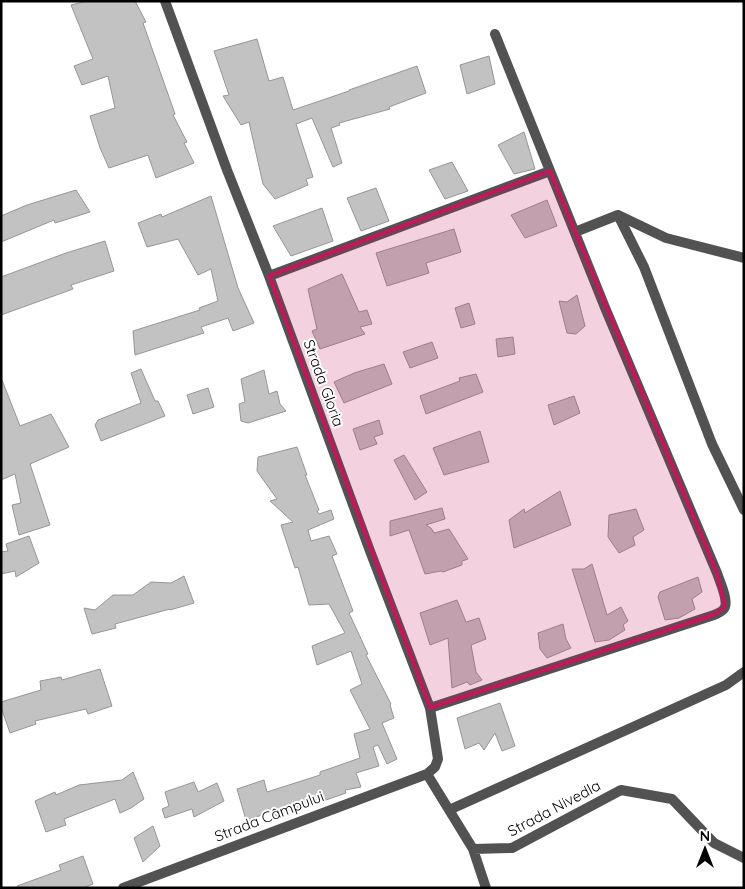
<svg xmlns="http://www.w3.org/2000/svg" width="745" height="889" font-family="Quicksand,sans-serif">
  <style>
    .building { fill: #c2c2c2; stroke: #969696 }
    .lines { fill: none; stroke-linecap: round; stroke-linejoin: round }
    .street { stroke: #525252; stroke-width: 10 }
    .marked { fill: #c2185b; fill-opacity: 0.2; stroke: #c2185b; stroke-width: 4; stroke-linejoin: round }
    .labels { text-anchor: middle; dominant-baseline: central; stroke-width: 4; stroke-linejoin: round; paint-order: stroke }
    .street-label { font-size: 15px; fill: #000; stroke: #fff }
  </style>
  <rect width="100%" height="100%" fill="#fff"/>
  <!-- building -->
  <path class="building" d="M87 1H135L146 22 143 23 175 114 173 115 187 142 184 143 194 163 156 178 148 155 109 168 100 148 90 116 115 108 108 76 82 85 74 66 93 59 71 5Z
    M257 39 269 81 283 77 293 110 349 91V90L417 66 426 93 389 107 390 109 339 123 340 125 331 128 342 163 333 167 312 118 296 124 313 177 306 179 308 185 275 199 263 184 249 122 241 125 223 96 229 95 214 51Z
    M489 56 495 84 467 94 460 65Z
    M524 132 535 169 514 174 498 145Z
    M452 162 468 191 445 199 429 170Z
    M376 188 389 221 361 231 347 198Z
    M76 190 90 212 55 223 54 220 1 242V216L27 205Z
    M211 196 238 288 254 323 233 331 228 318 201 327 204 333 135 355 133 331 200 310 199 308 218 301 211 269 198 275 178 239 147 247 138 223 161 214 162 217Z
    M547 200 557 226 525 238 511 215Z
    M322 208 333 241 291 256 273 226Z
    M454 229 461 252 426 263 429 273 387 286 376 253Z
    M105 241 114 271 71 285 73 289 1 315V277L66 253Z
    M342 274 359 312 367 310 372 324 360 327 365 334 320 349 312 331 317 329 308 289Z
    M577 295 585 326 576 334 567 333 559 301 567 302Z
    M469 303 475 324 461 328 455 308Z
    M513 337 515 354 498 357 496 339Z
    M432 342 438 358 410 368 403 352Z
    M384 364 392 384 344 403 334 382 354 373Z
    M141 369 155 401H158L165 416 101 441 95 425 98 420 141 403 131 373Z
    M264 370 269 394 277 391 280 404 286 411 248 423 241 421 239 404 245 402 241 379Z
    M476 374 483 392 426 414 420 396 460 381 459 378Z
    M2 380 20 426 51 414 69 447 30 464 50 525 19 535 12 505 21 503 15 474 1 480V381Z
    M208 388 214 407 193 414 187 395Z
    M574 396 580 413 554 425 548 405Z
    M379 420 383 434 374 437 377 444 360 450 353 429Z
    M480 431 489 462 444 475 433 448Z
    M297 447 307 475H305L319 510 317 511 319 514 331 510 334 519 308 530 311 541 329 536 337 554 332 556 353 611 349 613 368 654 366 655 391 704 390 705 394 718 382 723 397 759 387 764 378 745 373 747 379 766 356 773 361 787 345 790 346 793 326 800 325 798 273 817 272 812 246 820 237 789 264 780 267 792 320 775V772L360 758 354 734 370 729 350 690 362 684 351 651 317 665 312 646 345 633 329 604 309 605 298 567 295 568 281 525 293 522 270 501 277 499 257 471 258 457Z
    M404 455 427 492 415 500 394 460Z
    M560 491 571 525 514 548 509 520 524 509 525 513Z
    M442 508 445 519 426 525 431 528 434 533 449 529 468 559 462 561V565L443 572 441 571 425 574 409 530 390 536V521Z
    M636 509 644 530 633 537 635 545 619 553 608 537 609 515Z
    M29 536 39 563 16 577 15 571 1 574V552L8 551 6 544Z
    M592 564 607 615 621 607 628 621 623 625 625 630 609 640 595 642 572 569H584Z
    M184 576 194 603 170 610V609L115 624 116 628 92 634 84 608 95 610 113 595H133L151 582 171 583Z
    M698 577 702 592 692 599 695 609 679 618 665 620 658 597 660 592Z
    M457 600 466 622 479 618 486 639 471 645 476 672 482 680 470 685 467 682 452 688 448 638 430 645 420 613Z
    M563 624 566 639 571 648 547 658 540 649 538 633Z
    M100 669 112 706 88 714 86 709 35 721 36 724 10 733 1 707V702L41 690 40 681 61 677 62 680Z
    M500 703 515 746 502 751 495 733 484 750 479 743 465 749 457 718Z
    M133 772 144 799 131 808 120 813 115 799 64 819 66 825 46 832 35 801 55 792 56 795 79 785 122 780Z
    M194 782 198 792 217 783 224 801 194 817 192 809 165 818 162 809 169 806 165 792Z
    M153 826 160 846 143 862 134 838Z
    M83 856 93 884 83 888H18L17 886 61 870 59 865Z"/>
  <g class="lines">
    <!-- street -->
    <path class="street" d="M618 215 644 267 712 444 744 510
      M575 232 618 215 666 238 744 258
      M269 276 550 171
      M430 708 714 615C718 613 723 612 725 607 728 599 720 582 717 573L606 310 495 34
      M427 774 473 849 512 848 621 790 672 799 714 843 744 858
      M449 810 726 685 744 672
      M473 849 486 888
      M123 888 427 774 435 767 438 759 430 708 370 551 269 276 227 170 165 1"/>
  </g>
  <!-- marked area -->
  <path class="marked" d="M550 171 717 573 725 607 714 615 430 708 269 276Z"/>
  <g class="labels">
    <!-- street labels -->
    <g class="street-label">
      <text transform="translate(324 383) rotate(70)">Strada Gloria</text>
      <text transform="translate(554 808) rotate(-28)">Strada Nivedla</text>
      <text transform="translate(269 816) rotate(-21)">Strada Câmpului</text>
    </g>
  </g>
  <!-- border -->
  <rect width="745" height="889" fill="none" stroke="#000000" stroke-width="5"/>
  <!-- north arrow -->
  <g transform="translate(705 849)" stroke="#ffffff" stroke-width="4" paint-order="stroke">
  <path d="M0-4L9 19L0 12L-9 19Z" fill="#000000"/>
  <text y="-8" font-size="14" font-weight="bold" text-anchor="middle" fill="#000000">N</text>
  </g>
</svg>
